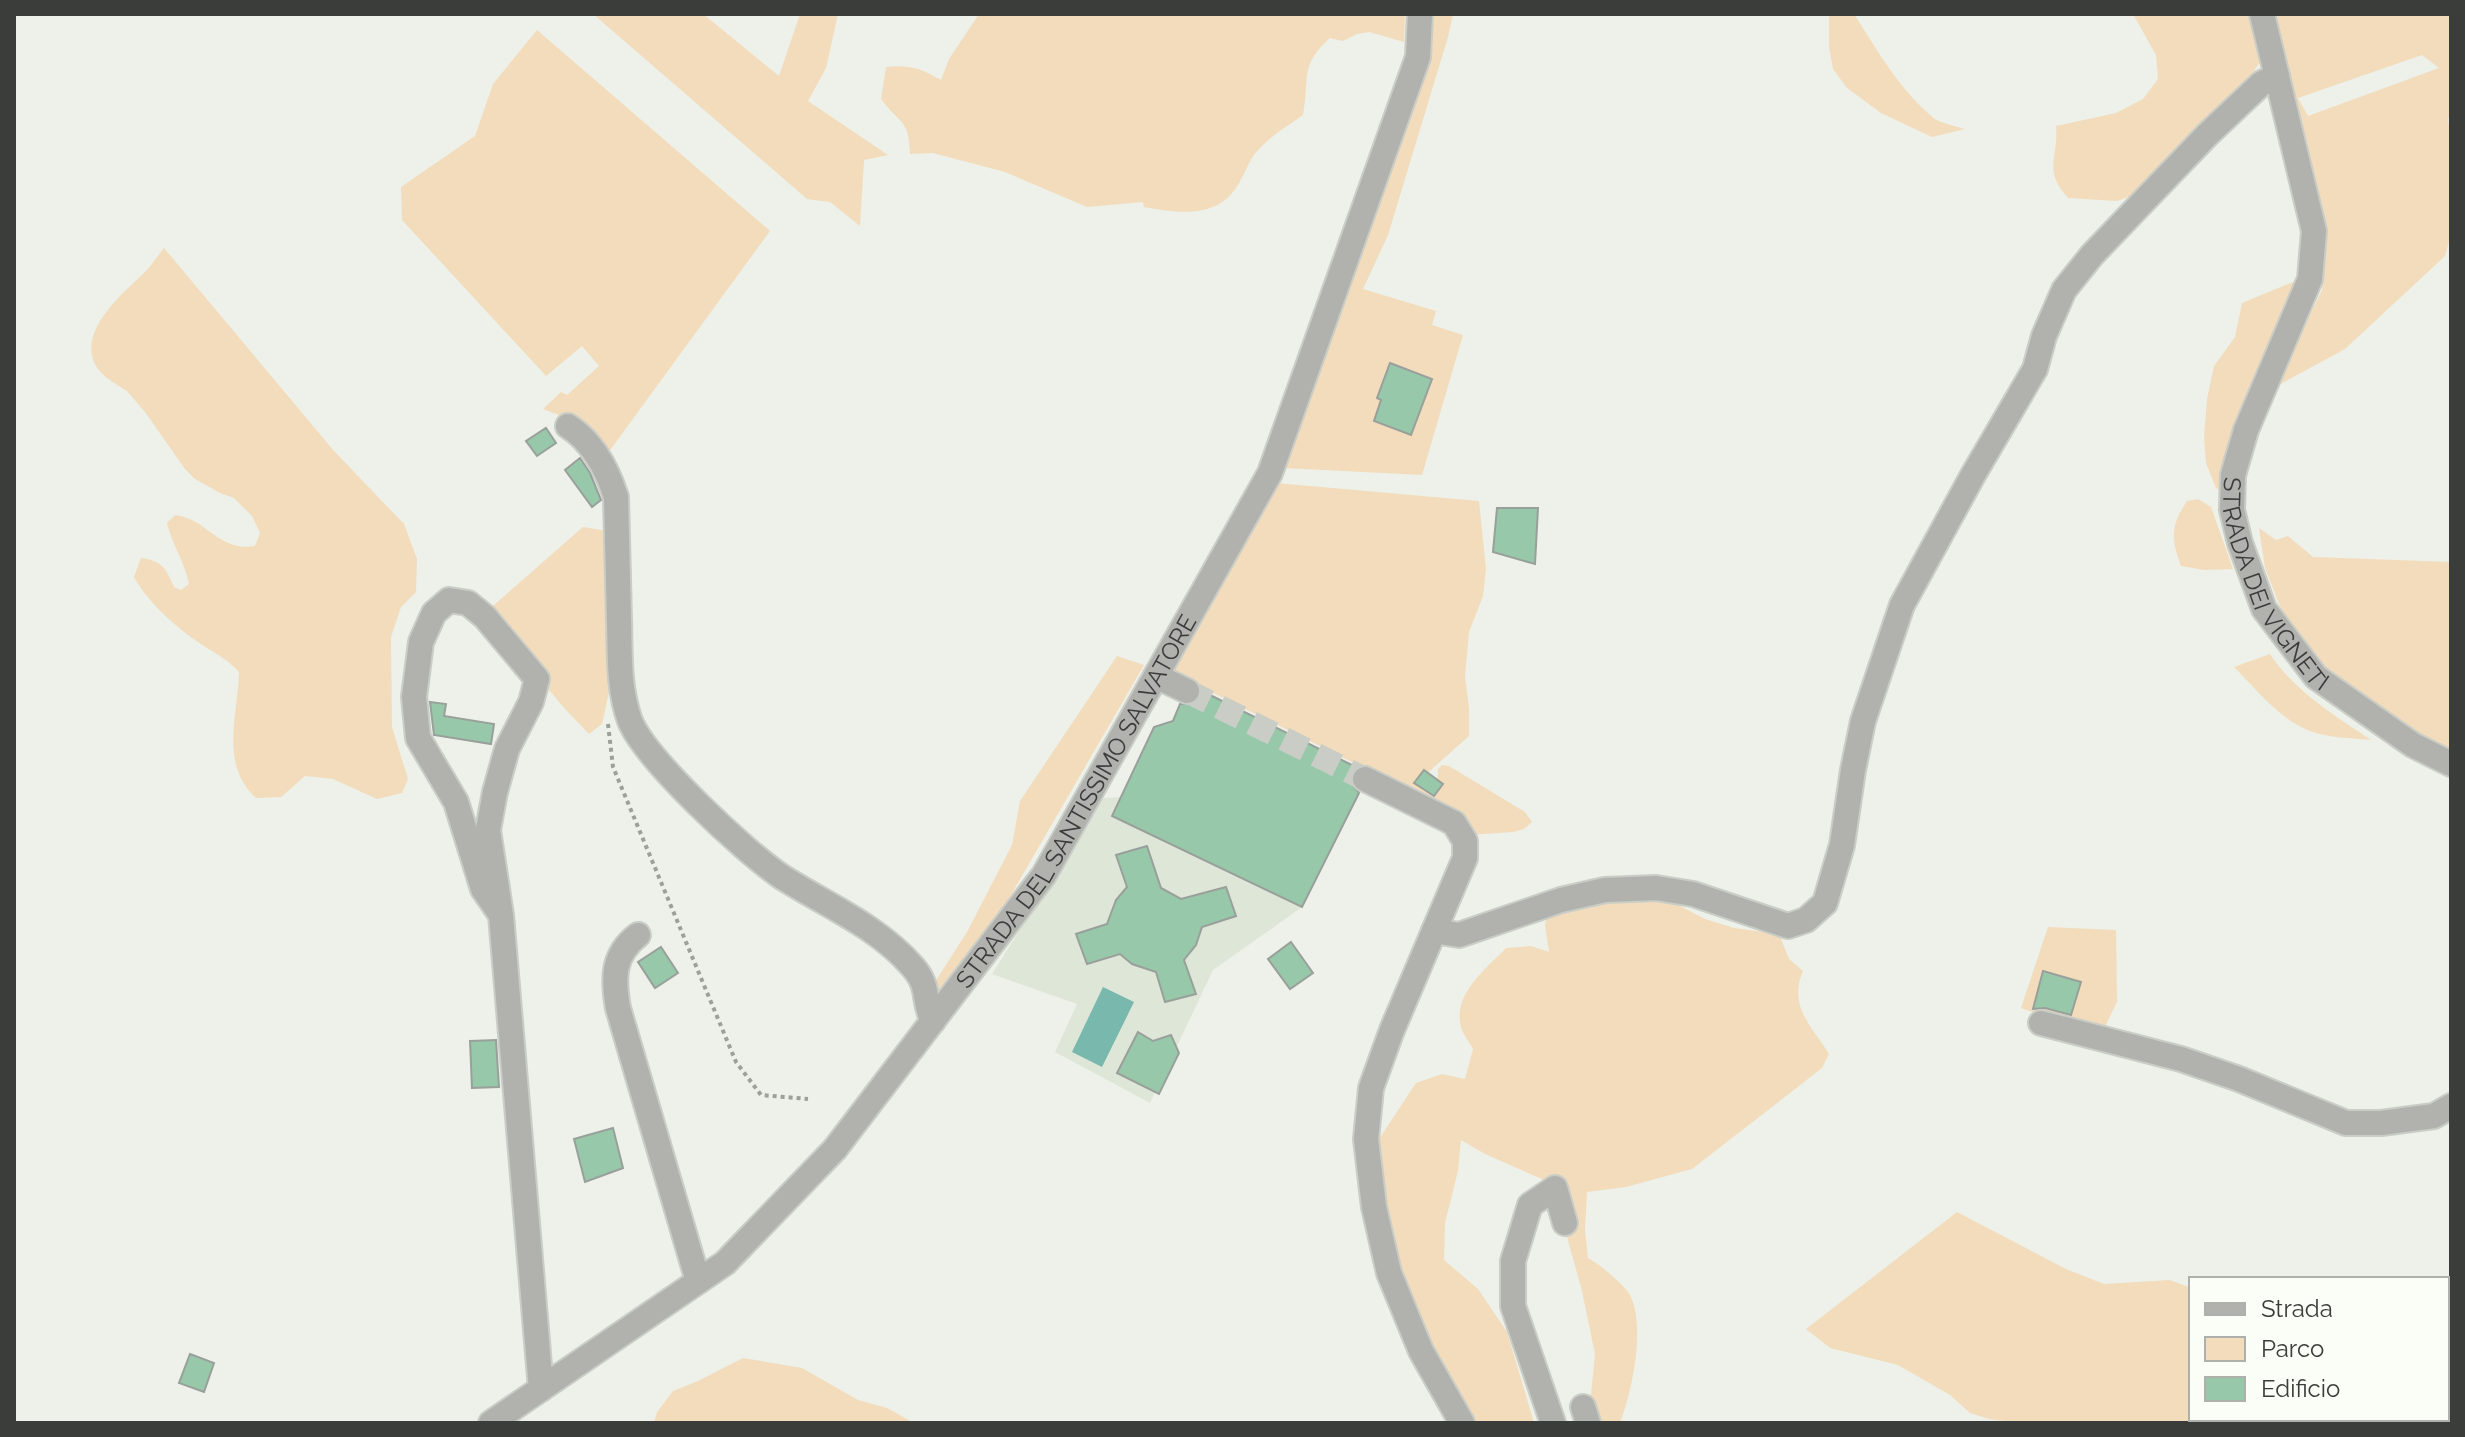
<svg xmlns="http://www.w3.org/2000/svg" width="2465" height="1437" font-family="Raleway,sans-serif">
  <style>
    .built { fill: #dee6d8 }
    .green { fill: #f2dcbc; fill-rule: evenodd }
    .water { fill: #79b8ad }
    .building { fill: #97c8a9; stroke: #99a09b; stroke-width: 2 }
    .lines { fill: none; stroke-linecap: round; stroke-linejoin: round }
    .minor-tunnel { stroke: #c9cdc6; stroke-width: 24; stroke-dasharray: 24 12; stroke-linecap: butt }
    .minor-casing { stroke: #c9cdc6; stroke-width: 28 }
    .path { stroke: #9ca09a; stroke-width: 4; stroke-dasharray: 4 4; stroke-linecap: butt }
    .minor { stroke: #b1b1ad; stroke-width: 24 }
    .labels { text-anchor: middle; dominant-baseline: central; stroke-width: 7; stroke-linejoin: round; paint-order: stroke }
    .street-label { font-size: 24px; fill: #3b3d3a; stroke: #fafef6 }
  </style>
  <rect width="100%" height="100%" fill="#edf1e9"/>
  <!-- built -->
  <path class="built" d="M1189 685 1368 773 1302 907 1213 970 1150 1103 1055 1052 1077 1004 992 974 1103 798 1121 797 1154 727 1173 721Z"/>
  <!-- green -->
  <path class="green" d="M593 14H703L779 76 800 14H838L826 68 808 101 888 155 864 160 860 226 830 202 807 199Z
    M979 14H1405L1404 42 1369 32 1357 34 1343 41 1330 38C1299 66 1310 77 1303 115 1286 127 1267 138 1254 155 1247 165 1243 178 1236 188 1215 219 1177 213 1144 207L1143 202 1087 207 1005 172 933 153 910 154C909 118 900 125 881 99L886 67C908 64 923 69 941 80L949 59Z
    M1430 14H1453L1448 37 1388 235 1363 289 1436 311 1432 325 1463 335 1422 475 1283 468Z
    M1829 14H1854C1877 50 1901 92 1935 119 1943 124 1956 126 1965 129L1932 137 1881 113 1847 88 1833 69 1829 47Z
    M2133 14H2249L2263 58 2245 83 2143 192 2117 201 2068 198C2042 169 2059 159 2056 126L2116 113 2143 99 2158 79 2156 55Z
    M2268 14H2451V119L2448 118C2453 155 2457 222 2445 256L2345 349 2275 387 2322 290 2323 254ZM2422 55 2439 68 2308 116 2298 98Z
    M537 30 770 231 608 453 572 420 543 409 561 392 567 395 599 366 582 346 546 376 402 220 401 187 475 136 493 84Z
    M164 248 334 451 404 524 417 559 416 592 401 607 391 637 392 727 408 779 402 793 377 799 333 779 305 776 281 797 256 798C219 764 238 716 239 672 228 660 218 655 204 646 179 630 148 603 134 577L141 558C162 561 166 568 174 587L181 590 189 584C184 560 173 547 167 523L175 515C208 519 218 552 255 546L260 533 252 516 234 498 220 493 195 479 185 469 145 412 127 391C116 384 99 375 94 362 80 329 123 293 144 273 151 266 157 257 164 248Z
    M2298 280 2227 494 2216 488 2206 463 2204 438 2207 399 2214 366 2235 337 2242 303Z
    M1276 483 1479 501 1486 569 1483 596 1469 632 1465 676 1469 708V736L1415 784 1425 791H1437L1438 769 1442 765 1449 766 1525 812 1532 822 1524 829 1513 832 1469 835 1408 790 1173 673Z
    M2198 499 2211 507 2233 569 2204 570 2181 566C2171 538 2170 527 2187 501Z
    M583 527 607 531 609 692 602 724 589 734 565 709 485 613Z
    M2259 528 2276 540 2288 536 2313 557 2451 562V756L2380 715 2330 674 2289 629 2265 568Z
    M2270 654C2295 692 2334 715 2371 740 2351 738 2329 738 2310 731 2279 719 2257 690 2234 667Z
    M1117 656 1144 665 1004 907 936 999 935 982 967 932 1012 845 1020 801Z
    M1595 893 1647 897 1676 904 1705 919 1734 928 1779 934 1789 959 1803 971C1788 1006 1811 1025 1829 1054L1822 1068 1692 1169 1626 1187 1587 1192 1585 1230 1588 1258C1599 1264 1624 1284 1630 1295 1646 1327 1632 1391 1620 1423H1596L1591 1395 1595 1354 1582 1291 1566 1233 1560 1187 1485 1154 1461 1140 1458 1171 1445 1223 1444 1260 1478 1289 1507 1332 1534 1423H1476L1399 1287 1372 1174 1379 1139 1416 1083 1442 1074 1465 1079 1473 1049C1469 1042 1463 1034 1461 1027 1452 994 1487 968 1506 948L1531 946 1549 952 1545 925 1548 910Z
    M2048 927 2116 930 2117 1002 2101 1035 2021 1008Z
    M1957 1212 2066 1269 2104 1284 2170 1280 2191 1288V1419H2447V1335L2451 1333V1423H2021L1989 1419 1970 1413 1950 1395 1898 1365 1830 1348 1806 1329Z
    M743 1358 802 1368 858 1400 887 1408 914 1423H654L657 1412 673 1391 698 1381Z"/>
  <!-- water -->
  <path class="water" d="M1103 987 1134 1002 1102 1067 1072 1052Z"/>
  <!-- building -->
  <path class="building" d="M1390 363 1432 379 1411 435 1374 421 1381 400 1377 398Z
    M546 428 556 443 537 456 526 441Z
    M580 458 590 473 601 500 592 507 565 470Z
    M1497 508H1538L1535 564 1493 552Z
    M1202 691 1356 767 1350 781 1359 793 1302 907 1112 816 1154 727 1173 721 1180 704H1195Z
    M430 702 446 704 444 716 494 724 491 744 434 735Z
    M1424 770 1443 784 1434 796 1414 783Z
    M1147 846 1161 888 1181 899 1226 887 1236 916 1202 927 1196 945 1184 960 1196 994 1165 1002 1156 972 1132 964 1120 954 1087 964 1076 934 1107 924 1116 900 1127 887 1116 855Z
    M1291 942 1313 973 1290 989 1268 959Z
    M661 947 678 973 655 988 638 962Z
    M2043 971 2081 982 2071 1015 2045 1008 2033 1009Z
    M1138 1032 1153 1041 1171 1035 1179 1053 1159 1094 1117 1073Z
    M496 1040 499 1087 472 1088 470 1041Z
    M613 1128 623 1168 585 1182 574 1139Z
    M190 1354 214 1363 204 1392 179 1383Z"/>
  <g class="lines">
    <!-- minor-tunnel -->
    <path class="minor-tunnel" d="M1187 691 1365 779"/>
    <defs>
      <g id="minor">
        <path id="s1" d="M2262 14 2314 231 2310 279 2246 430 2233 475 2232 510 2240 543 2264 609 2316 677 2413 745 2451 764"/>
        <path d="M568 426C593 442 607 469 616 497 617 537 618 578 619 619 620 653 618 688 630 721 646 760 746 853 782 877 826 905 877 926 912 966 931 987 922 999 933 1021"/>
        <path d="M1156 676 1187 691"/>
        <path d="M1365 779 1454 823 1465 841V858L1392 1030 1371 1088 1366 1139 1374 1207 1389 1273 1421 1351 1462 1423"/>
        <path d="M501 915 488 830 495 792 507 749 531 702 537 679 485 617 468 603 449 600 434 613 421 642 414 697 418 738 456 802 483 889 501 915 541 1389"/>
        <path d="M1434 931 1459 935 1561 900 1605 890 1656 888 1693 894 1788 926 1806 920 1825 903 1842 845 1853 770 1863 721 1902 605 1973 475 2035 369 2044 336 2064 290 2092 255 2207 135 2262 83 2277 76"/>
        <path d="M638 935C612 955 613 979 618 1008L698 1281"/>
        <path d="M2041 1023 2181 1059 2239 1079 2346 1123H2381L2434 1116 2451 1106"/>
        <path d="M1583 1407 1588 1423"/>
        <path id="s2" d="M491 1423 725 1263 835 1149 1044 875 1270 473 1418 57 1420 14"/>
        <path d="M1553 1423 1513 1306V1261L1530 1205 1555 1188 1565 1223"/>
      </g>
    </defs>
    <!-- minor casing -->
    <use href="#minor" class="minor-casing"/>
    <!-- path -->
    <path class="path" d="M608 724 613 767 736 1062 761 1095 808 1099"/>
    <!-- minor -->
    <use href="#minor" class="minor"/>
  </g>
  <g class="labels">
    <!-- street labels -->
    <g class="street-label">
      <text stroke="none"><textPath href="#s1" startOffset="602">STRADA DEI VIGNETI</textPath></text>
      <text stroke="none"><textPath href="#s2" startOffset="866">STRADA DEL SANTISSIMO SALVATORE</textPath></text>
    </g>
  </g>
  <!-- border -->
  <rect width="2465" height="1437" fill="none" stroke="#3b3d3a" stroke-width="32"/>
  <!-- legend -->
  <rect x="2189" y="1277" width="260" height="144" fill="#fafef6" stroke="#aeb1ab" stroke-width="2"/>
  <rect x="2205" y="1303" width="40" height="12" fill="#b1b1ad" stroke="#aeb1ab" stroke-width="2"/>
  <text x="2261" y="1317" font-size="24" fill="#3b3d3a">Strada</text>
  <rect x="2205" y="1337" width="40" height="24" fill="#f2dcbc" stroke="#aeb1ab" stroke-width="2"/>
  <text x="2261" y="1357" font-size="24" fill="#3b3d3a">Parco</text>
  <rect x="2205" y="1377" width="40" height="24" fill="#97c8a9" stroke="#aeb1ab" stroke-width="2"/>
  <text x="2261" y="1397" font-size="24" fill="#3b3d3a">Edificio</text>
</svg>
